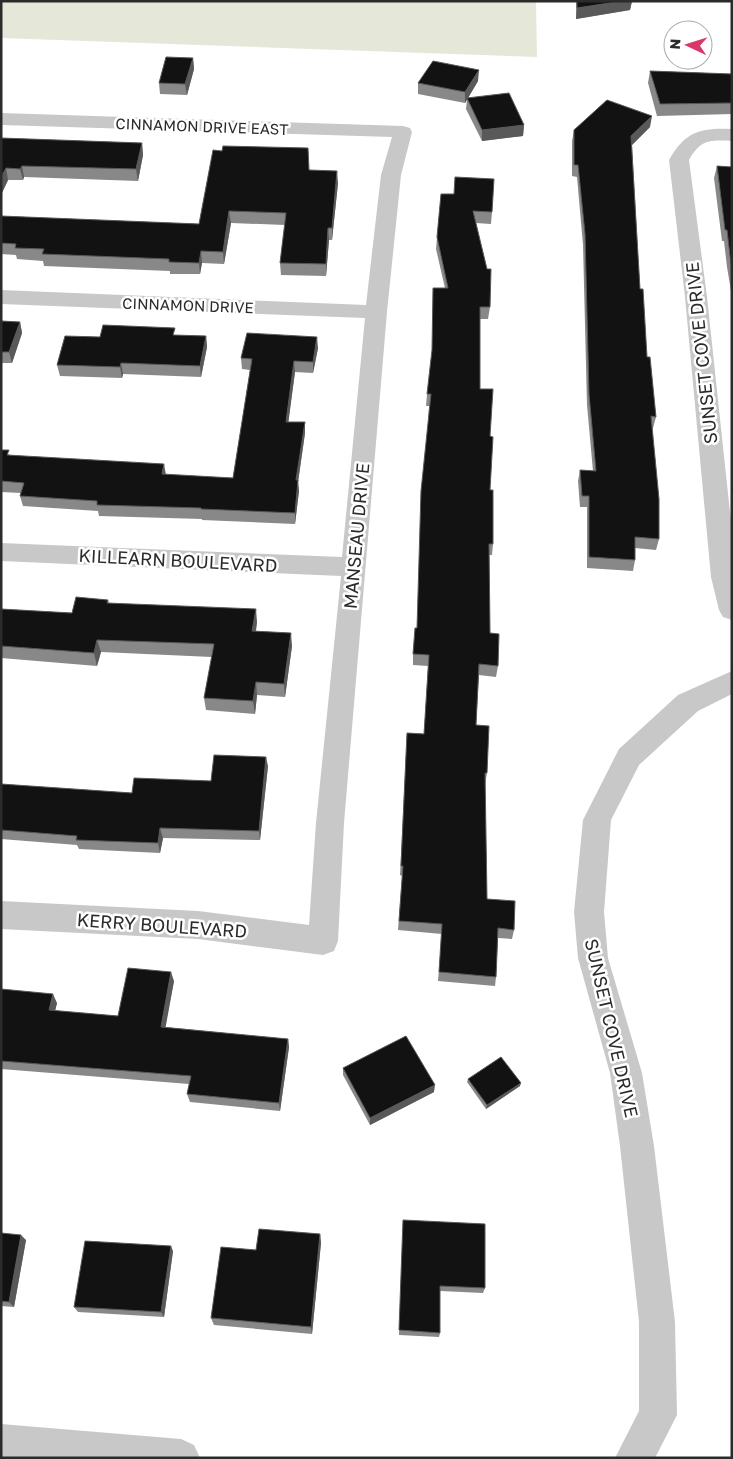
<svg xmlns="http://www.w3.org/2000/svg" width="733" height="1459" font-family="'Golos Text',sans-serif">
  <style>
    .green { fill: #e5e8d9 }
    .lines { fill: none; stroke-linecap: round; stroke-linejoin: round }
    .minor { fill: #c8c8c8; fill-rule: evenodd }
    .wall { fill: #888 }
    .shaded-wall { fill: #595959 }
    .building { fill: #121212; stroke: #595959 }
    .labels { text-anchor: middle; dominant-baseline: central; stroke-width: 5; stroke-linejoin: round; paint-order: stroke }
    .far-street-label { font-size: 15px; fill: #2b2b2b; stroke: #fff }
    .street-label { font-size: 18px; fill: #2b2b2b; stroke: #fff }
  </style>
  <rect width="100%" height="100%" fill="#fff"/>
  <!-- green -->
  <path class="green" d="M1 1H536L537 57 1 38Z"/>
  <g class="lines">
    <!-- minor -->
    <path class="minor" d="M1 113 403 126 410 128 412 132 401 175 387 312 344 823 338 941 334 951 323 955 198 939 1 929V901L198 911 309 925 316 823 341 576 1 561V543L342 557 365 318 1 304V290L366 305 381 175 392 137 1 125Z
      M732 129V141C710 140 701 139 689 160L707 297 732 531V620L723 617 719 610 711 577 685 297 669 160C686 131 700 128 732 129Z
      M732 671V694L698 711 639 765 611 820 604 912 608 958 642 1073 654 1146 675 1322 677 1415 655 1458H615L639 1411V1322L620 1146 610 1073 578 958 574 912 583 820 619 749 678 695Z
      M1 1424 181 1439 194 1445 200 1458H1Z"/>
  </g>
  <!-- wall -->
  <path class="wall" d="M576 1H632L630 10 576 19Z
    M193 58 194 69 187 95 160 94 159 83Z
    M650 71 732 74V114L657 116 648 83Z
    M478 81 468 98 524 125 523 136 482 141 466 109 467 100 465 103 418 94V83Z
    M650 127 632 145 640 289 647 357 656 417 653 428H652L659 539 656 550 635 548V560L633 571 587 568V507H580L578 481 580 470 593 471 587 405 583 245 577 177 572 176V141L574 130Z
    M1 138 142 143 143 155 138 181 24 177 23 180H8L1 195Z
    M717 166 732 167V297L727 267 724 241H722L714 178Z
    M309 170 338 183 332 240H329L326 276 281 275 280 263 285 225 231 223 224 264 202 263 200 274H170V271L44 266 43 261 17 259 16 255 1 254V216L199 224Z
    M441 194 492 212 491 224 476 223 490 307 488 319H480V389L490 436V490L493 544 492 555H489L490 633 498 666 496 677 479 675 476 725 487 773 485 784 487 899 514 930 512 939 498 938 496 977 495 986 438 981 442 934 398 930 402 876 400 875 407 733 424 734 428 666 413 665V654L417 628 429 406H426L427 394 445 288 436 249Z
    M1 321 20 322 22 333 12 363H1Z
    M176 335 206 336 207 347 201 377 123 374 122 378 60 376 57 365 100 337Z
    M318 348 313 373 295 372 288 422H305V433L298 482 299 491 295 524 202 520V519L99 516 98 511 23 506 20 496 21 493 1 492V450L10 455 166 475 233 478 250 370 242 369 241 358Z
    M108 600 109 603 257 622 256 631 292 646 285 697 257 695 255 714 206 710 204 698 212 657 101 652 97 666 1 658V609L72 613Z
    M268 766 260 840 163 838 160 853 79 849 77 845 1 839V784L132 793 211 781Z
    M174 981 165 1027 288 1039 289 1047 280 1111 190 1102 187 1094 189 1084 1 1069V989L57 1003 55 1011 118 1016Z
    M343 1068 434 1092 370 1125 343 1075Z
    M468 1079 520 1086 486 1109 467 1082Z
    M403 1226 485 1288 483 1293 440 1291V1333L439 1337 399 1335Z
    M1 1233 26 1240 14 1307 1 1306Z
    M320 1234 321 1243 312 1334 214 1325 211 1318 256 1250Z
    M173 1251 164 1317 78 1312 74 1307Z"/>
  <!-- shaded-wall -->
  <path class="shaded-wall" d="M623 1H632L630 10 576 19 577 8Z
    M193 58 194 69 187 95 185 84Z
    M479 70 478 81 465 103V92Z
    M652 116 650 127 630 147 631 136Z
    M524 125 523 136 482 141V130Z
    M142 143 143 155 138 181 136 169Z
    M22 166 24 177 23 180 20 169Z
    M6 168 8 180 1 195V177Z
    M337 171 338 183 332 240V228Z
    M229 211 231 223 224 264 223 252Z
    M328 228 329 240 326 276V264Z
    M201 251 202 263 200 274 199 263Z
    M20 322 22 333 12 363 9 352Z
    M206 336 207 347 201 377 200 366Z
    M317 337 318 348 313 373V362Z
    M294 361 295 372 287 433 286 422Z
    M121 363 123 374 122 378 120 367Z
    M305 422V433L298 482 299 491 295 524V513L296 480Z
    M164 464 166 475 162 474Z
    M256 609 257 622 254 643 252 631Z
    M291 633 292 646 285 697 284 684Z
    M97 640 101 652 97 666 94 653Z
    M256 682 257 695 255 714 253 701Z
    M266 757 268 766 260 840 259 831Z
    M160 828 163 838 160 853 158 843Z
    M171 972 174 981 164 1036 161 1027Z
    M53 994 57 1003 53 1019 49 1010Z
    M288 1039 289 1047 280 1111 279 1103Z
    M521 1083 520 1086 486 1109 487 1105Z
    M435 1085 434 1092 370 1125V1118Z
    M320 1234 321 1243 312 1334 311 1327Z
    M21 1235 26 1240 14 1307 9 1302Z
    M171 1246 173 1251 164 1317 161 1312Z"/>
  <!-- building -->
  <path class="building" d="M577 1H623L577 8Z
    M166 57 193 58 185 84 159 83Z
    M433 61 479 70 465 92 418 83Z
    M650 71 732 74V103L660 104Z
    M509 93 524 125 482 130 467 98Z
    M607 100 652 116 631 136 640 289H643L647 357H650L656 417 651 416 659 499V539L635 537V560L589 557V496H582L580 470 596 471 589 394 585 234 578 165H574V130Z
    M1 138 142 143 136 169 22 166 20 169 6 168 1 177Z
    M223 146 308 148 309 170 337 171 332 228H328L326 264 280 263 286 213 229 211 223 252 201 251 199 263 169 262V259L42 254 44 249 15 248 16 244 1 243V216L199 224 213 150 222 151Z
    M717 166 732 167V269L730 256 727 230H725Z
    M455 177 494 179 492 212 473 211 487 269H491L490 307H480V389H493L490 436 493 437 490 490H493V544H489L490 633 499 634 498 666 479 664 476 725 489 726 487 773H485L487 899 515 901 514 930 498 928 496 977 439 972 442 924 399 921 403 866H401L407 733 424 734 429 655 413 654 415 628H417L421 491 431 394H427L432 350 433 288H448L437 237 441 194H454Z
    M1 321 20 322 9 352H1Z
    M103 325 175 328 173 335 206 336 200 366 121 363 120 367 57 365 65 336 100 337Z
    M247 333 317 337 313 362 294 361 286 422H305L296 480H298L295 513 201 509V508L97 505V501L20 496 24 483 1 481V450H9L7 455 164 464 162 474 233 478 252 359 241 358Z
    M76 597 108 600 107 603 256 609 252 631 291 633 284 684 256 682 253 701 204 698 214 644 97 640 94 653 1 646V609L72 613Z
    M214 755 266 757 259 831 160 828 158 843 76 840 77 836 1 830V784L132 793 134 778 211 781Z
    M128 968 171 972 161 1027 288 1039 279 1103 187 1094 191 1076 1 1061V989L53 994 49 1010 118 1016Z
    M406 1036 435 1085 370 1118 343 1068Z
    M501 1057 521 1083 487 1105 468 1079Z
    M403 1220 485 1224V1288L440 1286V1333L399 1330Z
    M259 1229 320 1234 311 1327 211 1318 221 1247 256 1250Z
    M1 1233 21 1235 9 1302 1 1301Z
    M85 1241 171 1246 161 1312 74 1307Z"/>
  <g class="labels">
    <!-- far-street labels -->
    <g class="far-street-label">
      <text transform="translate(202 126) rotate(2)">CINNAMON DRIVE EAST</text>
      <text transform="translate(188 305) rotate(2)">CINNAMON DRIVE</text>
    </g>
    <!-- street labels -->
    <g class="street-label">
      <text transform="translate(701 353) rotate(-96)">SUNSET COVE DRIVE</text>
      <text transform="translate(356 536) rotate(-85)">MANSEAU DRIVE</text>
      <text transform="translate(178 560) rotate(3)">KILLEARN BOULEVARD</text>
      <text transform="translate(162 925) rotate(4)">KERRY BOULEVARD</text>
      <text transform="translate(612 1028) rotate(77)">SUNSET COVE DRIVE</text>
    </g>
  </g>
  <!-- border -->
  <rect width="733" height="1459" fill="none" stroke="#2b2b2b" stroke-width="5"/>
  <!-- north arrow -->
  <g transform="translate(688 45) rotate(274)"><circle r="24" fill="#ffffff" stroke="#aaaaaa"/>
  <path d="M0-4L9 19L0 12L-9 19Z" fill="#d8386a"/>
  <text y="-8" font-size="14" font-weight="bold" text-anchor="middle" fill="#2b2b2b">N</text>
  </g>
</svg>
